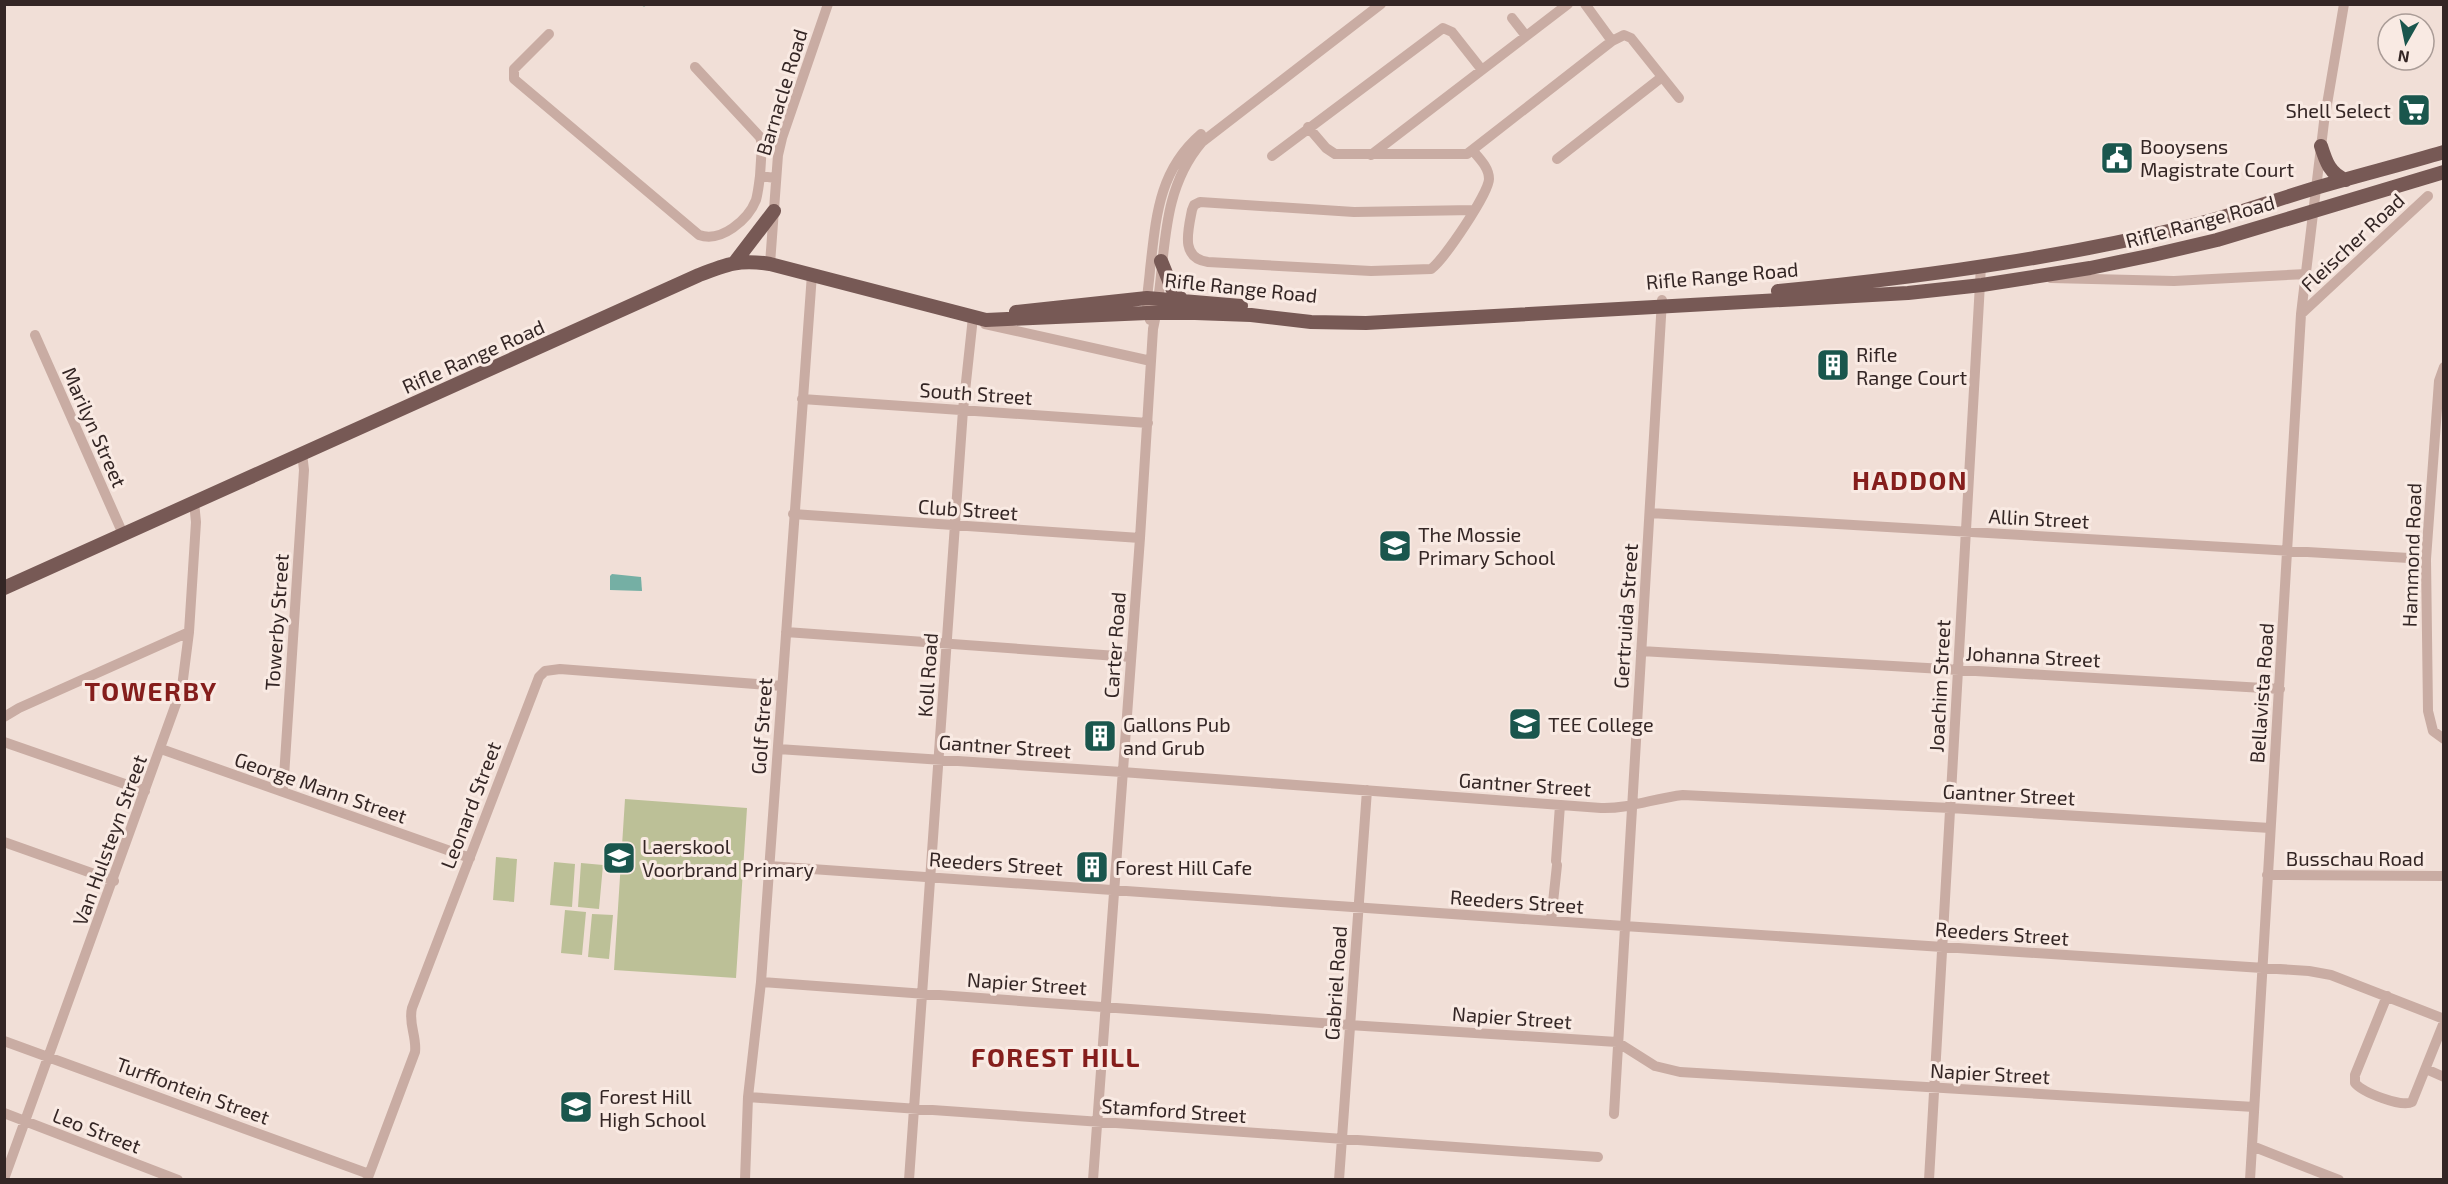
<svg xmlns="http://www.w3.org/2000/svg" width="2448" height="1184" font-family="'Exo 2',sans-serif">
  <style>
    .green { fill: #bcc097 }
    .water { fill: #75afa4 }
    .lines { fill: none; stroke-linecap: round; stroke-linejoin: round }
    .stream { stroke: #75afa4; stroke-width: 3 }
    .minor { stroke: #c9aca3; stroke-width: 10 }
    .major { stroke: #775955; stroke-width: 14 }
    .labels { text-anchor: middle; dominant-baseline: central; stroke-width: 6; stroke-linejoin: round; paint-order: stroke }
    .street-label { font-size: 20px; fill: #342625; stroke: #f9eae3 }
    .poi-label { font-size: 20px; fill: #342625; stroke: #f9eae3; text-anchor: start }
    .district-label { font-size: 26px; font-weight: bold; letter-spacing: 1.5px; fill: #851e1c; stroke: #f9eae3 }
  </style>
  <rect width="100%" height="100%" fill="#f1dfd7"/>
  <!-- green -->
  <path class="green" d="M625 799 747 808 736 978 614 970Z
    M496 857 517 859 514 902 493 900Z
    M554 862 575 864 572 907 550 905Z
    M581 863 603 865 599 909 578 907Z
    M565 910 586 912 582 955 561 953Z
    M592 914 613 915 609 959 588 957Z"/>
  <!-- water -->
  <path class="water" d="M612 574 641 577 642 591 610 590V576Z"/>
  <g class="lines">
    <!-- stream -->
    <path class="stream" d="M644 4V5"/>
    <!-- minor -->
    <path class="minor" d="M1585 4 1612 41
      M1512 18 1526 36
      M549 34 514 69V79L699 235C721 243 748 220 756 200 758 193 759 184 760 176L775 178
      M695 67 760 137 762 144 760 176
      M1308 127 1326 148 1335 154H1467L1612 41 1624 35 1631 38 1679 98
      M1473 151C1480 159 1489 168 1489 179 1489 193 1443 261 1431 269L1371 271 1208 262C1180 258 1188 231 1192 210L1194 205 1200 202 1354 212 1474 210
      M1371 155 1568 4
      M1272 156 1443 28 1452 32 1482 70
      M1557 159 1662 77
      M770 264 778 155 782 138 828 4
      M2051 278 2174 281 2306 274
      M2301 314 2428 196
      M1150 320C1144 305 1149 286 1150 270 1156 218 1158 171 1201 134
      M985 324 1151 361
      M35 335 123 534
      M2444 367 2439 381 2426 559 2428 711 2433 731 2444 739
      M802 399 1148 423
      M1650 513 2426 559
      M793 514 1140 538
      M786 632 1131 657
      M1641 651 2280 689
      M4 717 19 708 189 632
      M4 742 145 791
      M161 749 470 858
      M778 749 1122 772 1601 808C1629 809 1655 798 1683 795L1950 808 2270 828
      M283 792 304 470 302 453
      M4 842 114 881
      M1556 861 1560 805
      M769 866 1624 926 2309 971 2331 975 2444 1019
      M2267 875 2444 876
      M1551 921 1557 865
      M761 982 1349 1025 1617 1042 1655 1066 1680 1072 2254 1107
      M2387 996 2355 1075V1083C2362 1092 2402 1108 2412 1102L2444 1022
      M4 1041 369 1174
      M2426 1069 2444 1077
      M748 1097 1598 1157
      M4 1113 178 1180
      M1614 1114 1662 300
      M2252 1146 2339 1180
      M4 1179 182 687 189 632 196 522 194 502
      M367 1180 415 1052C417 1037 408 1023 412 1008L539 677 545 671 560 669 782 686
      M745 1180 748 1097 761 982 812 274
      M909 1180 963 410 973 317
      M1093 1180 1140 538 1153 329C1168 265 1156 196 1202 142L1381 4
      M1339 1180 1367 790
      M1929 1180 1981 266
      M2250 1180 2301 314 2324 122 2344 4"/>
    <!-- major -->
    <path class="major" d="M2321 146C2326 162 2330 174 2346 180
      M1161 261 1172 288 1182 300
      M735 262 774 211
      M1778 291C1917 278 2055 259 2190 226 2232 216 2272 201 2312 189 2356 176 2400 165 2444 152
      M1016 312 1147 298 1241 306
      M4 588 699 275C727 264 740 259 770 264L986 320 1147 313H1195L1251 315 1311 322 1366 323 1908 293 1982 285 2090 268 2153 255 2217 240 2444 172"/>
  </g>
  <!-- icons -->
  <defs>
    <symbol id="supermarket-square" viewBox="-11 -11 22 22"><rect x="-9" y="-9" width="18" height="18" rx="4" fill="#1a564d" stroke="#f9eae3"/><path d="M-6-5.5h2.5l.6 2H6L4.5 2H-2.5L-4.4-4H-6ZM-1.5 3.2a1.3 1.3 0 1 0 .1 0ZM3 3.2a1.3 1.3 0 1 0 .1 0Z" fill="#fff"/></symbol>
    <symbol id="civic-square" viewBox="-11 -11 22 22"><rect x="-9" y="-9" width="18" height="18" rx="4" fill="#1a564d" stroke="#f9eae3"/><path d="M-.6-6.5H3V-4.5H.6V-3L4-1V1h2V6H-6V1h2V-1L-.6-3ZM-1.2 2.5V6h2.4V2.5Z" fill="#fff"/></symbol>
    <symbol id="building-square" viewBox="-11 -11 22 22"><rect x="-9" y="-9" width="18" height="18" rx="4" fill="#1a564d" stroke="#f9eae3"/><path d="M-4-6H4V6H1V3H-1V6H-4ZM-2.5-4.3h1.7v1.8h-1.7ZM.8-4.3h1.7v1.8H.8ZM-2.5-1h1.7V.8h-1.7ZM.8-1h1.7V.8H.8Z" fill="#fff"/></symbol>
    <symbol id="school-square" viewBox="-11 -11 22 22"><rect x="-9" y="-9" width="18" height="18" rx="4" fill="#1a564d" stroke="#f9eae3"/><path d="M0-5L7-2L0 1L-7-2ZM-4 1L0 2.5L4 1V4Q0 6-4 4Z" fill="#fff"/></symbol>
    <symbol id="university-square" viewBox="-11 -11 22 22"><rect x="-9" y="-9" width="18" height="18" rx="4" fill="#1a564d" stroke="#f9eae3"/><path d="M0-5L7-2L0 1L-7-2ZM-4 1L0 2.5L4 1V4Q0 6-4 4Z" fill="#fff"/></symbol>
  </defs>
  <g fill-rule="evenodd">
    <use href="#supermarket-square" x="2395" y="91" width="38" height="38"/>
    <use href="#civic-square" x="2098" y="139" width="38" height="38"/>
    <use href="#building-square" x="1814" y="346" width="38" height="38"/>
    <use href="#school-square" x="1376" y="527" width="38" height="38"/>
    <use href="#university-square" x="1506" y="705" width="38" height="38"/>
    <use href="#building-square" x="1081" y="717" width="38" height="38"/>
    <use href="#school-square" x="600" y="839" width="38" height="38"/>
    <use href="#building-square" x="1073" y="848" width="38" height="38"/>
    <use href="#school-square" x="557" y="1088" width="38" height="38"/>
  </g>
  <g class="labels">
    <!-- street labels -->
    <g class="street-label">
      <text transform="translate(781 92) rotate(-73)">Barnacle Road</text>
      <text transform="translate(2200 221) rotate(-15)">Rifle Range Road</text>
      <text transform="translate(2352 242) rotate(-43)">Fleischer Road</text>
      <text transform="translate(1722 275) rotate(-5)">Rifle Range Road</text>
      <text transform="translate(1241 287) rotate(6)">Rifle Range Road</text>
      <text transform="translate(473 356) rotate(-24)">Rifle Range Road</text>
      <text transform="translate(976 393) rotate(4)">South Street</text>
      <text transform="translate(95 427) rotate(66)">Marilyn Street</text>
      <text transform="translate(968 509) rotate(4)">Club Street</text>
      <text transform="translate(2039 518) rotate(3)">Allin Street</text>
      <text transform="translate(2411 555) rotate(-88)">Hammond Road</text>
      <text transform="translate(1625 616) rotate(-86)">Gertruida Street</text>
      <text transform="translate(276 622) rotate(-86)">Towerby Street</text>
      <text transform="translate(1114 645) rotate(-86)">Carter Road</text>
      <text transform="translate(2033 656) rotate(3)">Johanna Street</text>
      <text transform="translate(927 675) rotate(-86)">Koll Road</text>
      <text transform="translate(1939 686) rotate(-87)">Joachim Street</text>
      <text transform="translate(2261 693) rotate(-86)">Bellavista Road</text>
      <text transform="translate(761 726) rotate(-86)">Golf Street</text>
      <text transform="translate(1005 746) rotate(4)">Gantner Street</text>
      <text transform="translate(1525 784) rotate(4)">Gantner Street</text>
      <text transform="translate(321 787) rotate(19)">George Mann Street</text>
      <text transform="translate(2009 794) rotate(3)">Gantner Street</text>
      <text transform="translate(470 805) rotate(-69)">Leonard Street</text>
      <text transform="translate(109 840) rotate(-70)">Van Hulsteyn Street</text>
      <text x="2355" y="858">Busschau Road</text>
      <text transform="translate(996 863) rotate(4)">Reeders Street</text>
      <text transform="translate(1517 901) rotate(4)">Reeders Street</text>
      <text transform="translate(2002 933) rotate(4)">Reeders Street</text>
      <text transform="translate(1027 983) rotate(4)">Napier Street</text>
      <text transform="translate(1335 983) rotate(-86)">Gabriel Road</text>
      <text transform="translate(1512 1017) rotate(4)">Napier Street</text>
      <text transform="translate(1990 1073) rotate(3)">Napier Street</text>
      <text transform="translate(193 1090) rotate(20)">Turffontein Street</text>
      <text transform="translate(1174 1110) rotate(4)">Stamford Street</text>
      <text transform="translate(97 1130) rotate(21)">Leo Street</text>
    </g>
    <!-- poi labels -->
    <g class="poi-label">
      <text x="2391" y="110" text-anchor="end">Shell Select</text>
      <text x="2140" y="146">Booysens<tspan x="2140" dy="23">Magistrate Court</tspan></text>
      <text x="1856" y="354">Rifle<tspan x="1856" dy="23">Range Court</tspan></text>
      <text x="1418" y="534">The Mossie<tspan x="1418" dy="23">Primary School</tspan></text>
      <text x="1123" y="724">Gallons Pub<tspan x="1123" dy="23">and Grub</tspan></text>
      <text x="1548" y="724">TEE College</text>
      <text x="642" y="846">Laerskool<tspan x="642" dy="23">Voorbrand Primary</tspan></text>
      <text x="1115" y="867">Forest Hill Cafe</text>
      <text x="599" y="1096">Forest Hill<tspan x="599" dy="23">High School</tspan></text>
    </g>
    <!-- district labels -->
    <g class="district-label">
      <text x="1910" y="479">HADDON</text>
      <text x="151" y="690">TOWERBY</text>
      <text x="1056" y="1056">FOREST HILL</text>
    </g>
  </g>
  <!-- border -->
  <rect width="2448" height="1184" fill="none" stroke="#342625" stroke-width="12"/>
  <!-- north arrow -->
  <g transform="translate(2406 42) rotate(189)"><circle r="28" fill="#f9eae3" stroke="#aa9c97" stroke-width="1.5"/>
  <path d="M0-4.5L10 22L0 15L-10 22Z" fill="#1a564d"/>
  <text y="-9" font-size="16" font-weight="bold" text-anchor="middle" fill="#342625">N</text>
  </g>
</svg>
